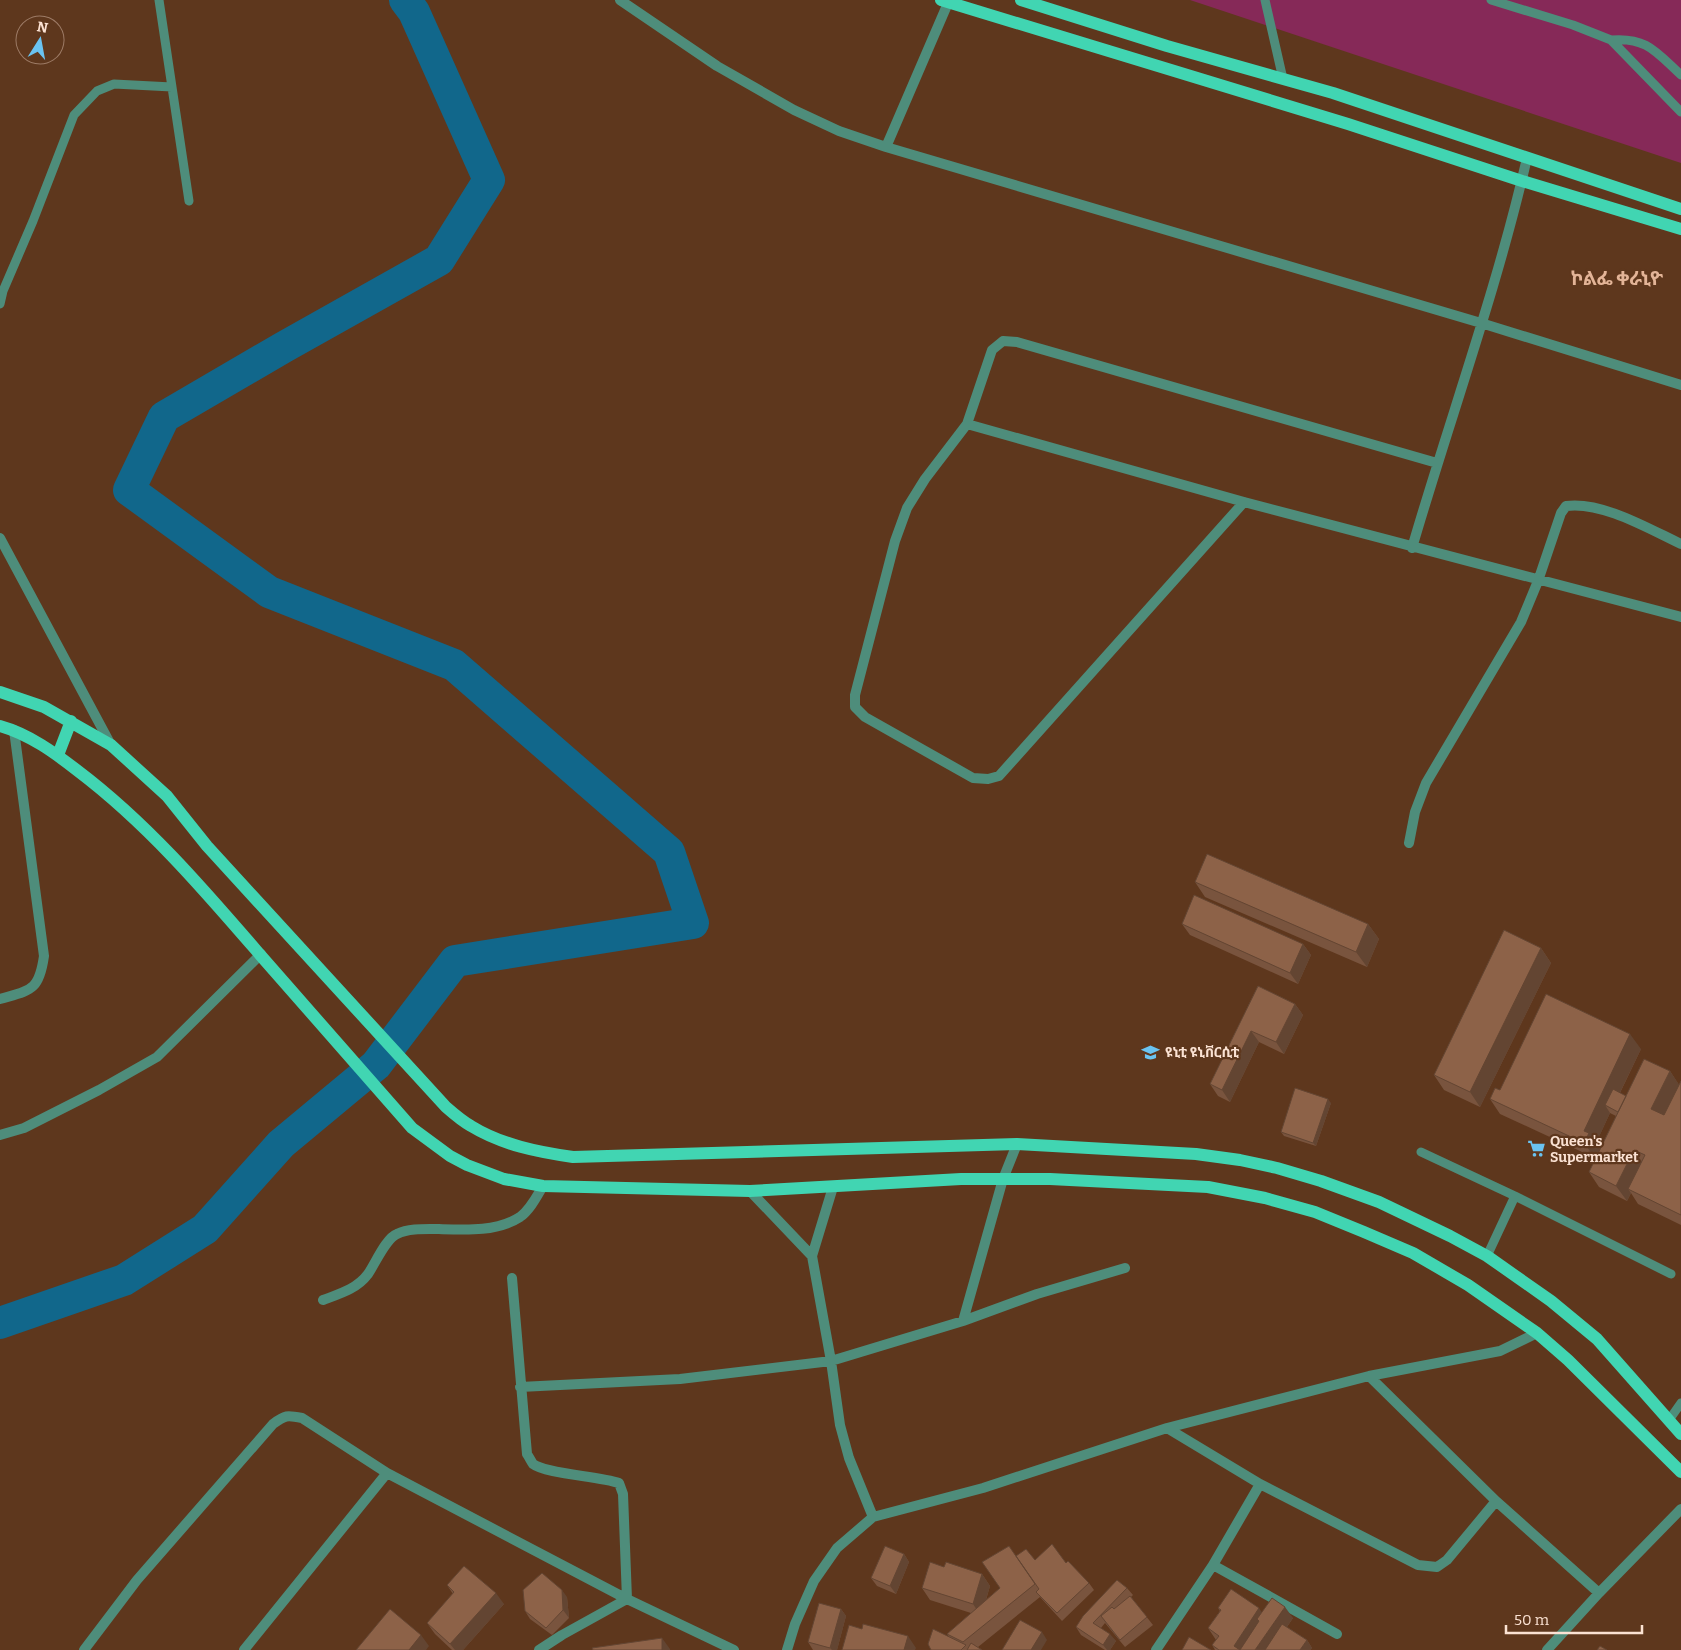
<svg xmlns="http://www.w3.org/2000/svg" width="1681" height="1650" font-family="Bitter,'Noto Sans Ethiopic',serif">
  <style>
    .green { fill: #862958 }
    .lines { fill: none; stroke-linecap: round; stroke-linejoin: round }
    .river { stroke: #11678b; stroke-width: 32 }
    .service { stroke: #4e8d7b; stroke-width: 9 }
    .minor { stroke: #4e8d7b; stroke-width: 10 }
    .primary { stroke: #41d5b2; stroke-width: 12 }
    .wall { fill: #79543e }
    .shaded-wall { fill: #634532 }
    .building { fill: #8d6248; stroke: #634532 }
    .labels { text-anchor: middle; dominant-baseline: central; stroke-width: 4.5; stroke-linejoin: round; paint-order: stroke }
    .poi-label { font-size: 14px; font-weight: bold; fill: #fbe2d3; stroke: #5e371d; text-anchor: start }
    .district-label { font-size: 19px; font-weight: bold; fill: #e3b497; stroke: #5e371d }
  </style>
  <rect width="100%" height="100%" fill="#5e371d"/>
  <!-- green -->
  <path class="green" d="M1190 0H1681V163Z"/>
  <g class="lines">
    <!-- river -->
    <path class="river" d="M0 1323 124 1280 205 1229 281 1144 376 1065 455 961 693 923 669 852 454 665 269 592 129 490 164 417 284 347 439 260 489 180 414 12 405 0"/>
    <!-- service -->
    <path class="service" d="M159 0 189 201
      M1265 0 1283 79
      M1491 0 1573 25 1611 40 1681 112
      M1611 40C1647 37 1656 52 1681 75
      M0 304 3 291 33 221 74 115 97 91 114 84 172 87
      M1421 1152 1515 1196 1671 1274
      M1487 1256 1515 1196
      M1669 1420 1681 1403"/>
    <!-- minor -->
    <path class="minor" d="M620 0 717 66 794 110 839 131 886 147 1481 323 1681 385
      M886 147 948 3
      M967 424 1244 502 1681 617
      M1244 502 999 776 988 779 973 778 865 717 855 707V695L895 541 907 508 925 479 967 424 992 350 1003 341 1017 342 1437 463
      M0 538 111 745
      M1412 548C1450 418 1497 289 1527 158
      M1409 843 1415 812 1426 783 1521 622 1538 581 1561 513 1566 506C1602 501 1649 529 1681 544
      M0 999C31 990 39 991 44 956L14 730
      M0 1135 24 1128 99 1090 157 1057 261 954
      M750 1191 812 1256
      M512 1278 527 1454C529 1457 531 1461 533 1464 546 1474 599 1476 619 1483L623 1494 627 1599 562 1635 539 1650
      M323 1300C339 1294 357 1289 368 1274 375 1264 386 1238 397 1234 409 1228 425 1229 439 1229 465 1230 497 1232 520 1217 530 1210 537 1196 543 1186
      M963 1321 1003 1179 1017 1144
      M520 1387 680 1379 831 1361 963 1321 1037 1294 1125 1268
      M1167 1428 1260 1484 1418 1565 1437 1567 1447 1560 1496 1501 1369 1376
      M1496 1501 1599 1593 1547 1650
      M873 1517 983 1488 1167 1428 1369 1376 1500 1351 1537 1333
      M1213 1565 1337 1634
      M1599 1593 1681 1509
      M84 1650 137 1580 273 1424C285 1415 287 1415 302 1418L387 1473 627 1599 734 1650
      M244 1650 387 1473
      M787 1650 795 1624 814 1581 837 1548 873 1517 849 1458 840 1425 831 1361 812 1256 833 1187
      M1156 1650 1213 1565 1260 1484"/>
    <!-- primary -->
    <path class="primary" d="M941 0 1348 124 1522 181 1681 229
      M1021 0 1167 46 1333 93 1681 209
      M0 692 44 707 111 745 167 796 207 846 446 1107C454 1114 462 1121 471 1126 502 1145 538 1152 573 1157L1017 1144 1196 1154 1240 1160 1277 1168 1321 1181 1379 1202 1450 1236 1487 1256 1551 1301 1597 1339 1681 1434
      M0 726C29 734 55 753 78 771 148 824 205 891 262 957 312 1014 362 1071 412 1128L450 1156 467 1165 504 1179 543 1186 750 1191 961 1179H1050L1208 1187 1265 1198 1315 1212 1364 1232 1413 1253 1468 1285 1537 1333 1568 1360 1681 1472
      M58 755 71 721"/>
  </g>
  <!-- wall -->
  <path class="wall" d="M1195 882 1368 924 1379 939 1367 967 1205 897Z
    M1182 924 1303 944 1311 955 1298 984 1190 935Z
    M1541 948 1551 963 1480 1107 1444 1090 1434 1075Z
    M1258 986 1295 1004 1303 1015 1284 1054 1259 1042 1230 1102 1218 1096 1210 1084Z
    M1641 1049 1620 1093 1626 1096 1670 1071 1679 1085 1681 1081V1225L1638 1204 1631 1193 1627 1201 1599 1187 1589 1172 1616 1116 1610 1113 1596 1143 1600 1148 1595 1158 1500 1114 1490 1099 1500 1090Z
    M1331 1103 1316 1146 1284 1136 1281 1132Z
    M904 1554 909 1562 896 1594 877 1586 871 1578Z
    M1016 1556 1035 1560 1066 1563 1089 1583 1094 1590 1062 1621 1040 1597 978 1647 982 1650H931L949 1637 947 1634 971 1613 930 1600 922 1588 944 1567 982 1574 990 1586 986 1600 1000 1588Z
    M447 1585 504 1604 463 1650H452L435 1634 427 1623 453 1594Z
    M1127 1588 1133 1595 1131 1597 1153 1625 1125 1647 1105 1623 1101 1628 1116 1641 1110 1650H1105L1081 1635 1076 1627Z
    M567 1597 569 1618 552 1635 530 1619 525 1611Z
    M1218 1608 1262 1612 1293 1618 1287 1627 1307 1640 1312 1648 1310 1650H1215L1212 1645 1216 1640 1208 1628 1220 1611Z
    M841 1609 846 1616 837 1650H813L808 1642Z"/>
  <!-- shaded-wall -->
  <path class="shaded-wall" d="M1368 924 1379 939 1367 967 1356 952Z
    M1303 944 1311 955 1298 984 1290 973Z
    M1541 948 1551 963 1480 1107 1470 1092Z
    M1295 1004 1303 1015 1284 1054 1276 1042Z
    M1251 1031 1259 1042 1230 1102 1222 1090Z
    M1630 1034 1641 1049 1612 1109 1605 1105 1610 1113 1596 1143 1600 1148 1595 1158 1584 1143V1131Z
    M1670 1071 1680 1086 1662 1124 1651 1109Z
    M1328 1099 1331 1103 1316 1146 1313 1143Z
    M1634 1150 1644 1165 1628 1189 1631 1193 1627 1201 1616 1186Z
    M904 1554 909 1562 896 1594 890 1586Z
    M982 1574 990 1586 981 1616 973 1604Z
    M562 1590 567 1597 569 1618 563 1610Z
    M496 1593 504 1604 463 1650H455L450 1644Z
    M1285 1607 1293 1618 1271 1650H1255Z
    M1259 1608 1267 1620 1259 1621 1257 1619 1262 1627 1246 1650H1237L1234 1646Z
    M841 1609 846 1616 837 1650H832L830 1648Z
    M1042 1632 1047 1640 1041 1650H1031Z
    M1110 1634 1116 1641 1110 1650H1107L1103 1645Z
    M421 1635 429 1646 426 1650H409Z
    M908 1636 916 1648 915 1650H904Z
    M662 1638 670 1649V1650H662Z
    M1307 1640 1312 1648 1310 1650H1300Z"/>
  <!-- building -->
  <path class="building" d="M1207 854 1368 924 1356 952 1195 882Z
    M1194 895 1303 944 1290 973 1182 924Z
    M1504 930 1541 948 1470 1092 1434 1075Z
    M1258 986 1295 1004 1276 1042 1251 1031 1222 1090 1210 1084Z
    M1546 994 1630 1034 1584 1131 1589 1133 1584 1143 1490 1099 1495 1088 1500 1090Z
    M1644 1059 1670 1071 1651 1109 1664 1115 1681 1081V1215L1628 1189 1645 1155 1634 1150 1616 1186 1589 1172Z
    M1295 1088 1328 1099 1313 1143 1281 1132Z
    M1613 1089 1626 1096 1618 1112 1605 1105Z
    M1052 1544 1066 1563 1068 1561 1089 1583 1057 1613 1036 1592 1039 1589 1016 1556 1026 1549 1035 1560Z
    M885 1546 904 1554 890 1586 871 1578Z
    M1009 1546 1035 1584 963 1642 947 1634 1000 1588 982 1562Z
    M930 1562 944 1567 946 1562 982 1574 973 1604 922 1588Z
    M464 1566 496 1593 450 1644 427 1623 454 1592 447 1585Z
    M542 1573 562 1590 563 1610 546 1628 525 1611 523 1590Z
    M1117 1580 1127 1588 1093 1623 1110 1634 1103 1645 1076 1627 1083 1616Z
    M1231 1589 1259 1608 1234 1646 1240 1650 1259 1621 1257 1619 1272 1598 1285 1607 1255 1650H1219L1212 1645 1219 1636 1208 1628 1221 1610 1218 1608Z
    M1130 1596 1147 1617 1120 1640 1101 1616 1112 1607 1114 1609Z
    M819 1603 841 1609 830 1648 808 1642Z
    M390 1609 421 1635 409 1650H356Z
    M1020 1620 1042 1632 1031 1650H1002Z
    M863 1624 908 1636 904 1650H842L849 1625 862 1629Z
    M1282 1624 1307 1640 1300 1650H1265Z
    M933 1629 966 1645 961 1650H931L928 1644Z
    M1189 1637 1211 1650H1182Z
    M662 1638V1650H593L592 1648Z
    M971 1643 982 1650H967Z
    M1600 1646 1607 1650H1597Z"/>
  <!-- icons -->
  <defs>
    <symbol id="school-bare" viewBox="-9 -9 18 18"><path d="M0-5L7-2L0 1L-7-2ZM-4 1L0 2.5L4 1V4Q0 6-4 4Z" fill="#6ac3f1" stroke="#5e371d" stroke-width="2.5" paint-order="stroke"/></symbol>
    <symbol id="supermarket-bare" viewBox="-9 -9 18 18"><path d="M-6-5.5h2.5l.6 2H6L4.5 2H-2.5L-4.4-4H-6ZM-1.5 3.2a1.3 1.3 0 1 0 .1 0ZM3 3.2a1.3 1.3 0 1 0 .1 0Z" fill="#6ac3f1" stroke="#5e371d" stroke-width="2.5" paint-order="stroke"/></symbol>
  </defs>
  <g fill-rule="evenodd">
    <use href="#school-bare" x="1138" y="1040" width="25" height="25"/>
    <use href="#supermarket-bare" x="1524" y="1136" width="25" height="25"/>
  </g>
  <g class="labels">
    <!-- poi labels -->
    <g class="poi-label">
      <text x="1165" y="1052">ዩኒቲ ዩኒቨርሲቲ</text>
      <text x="1550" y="1141">Queen's<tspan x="1550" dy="16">Supermarket</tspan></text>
    </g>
    <!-- district labels -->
    <g class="district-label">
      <text x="1617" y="278">ኮልፌ ቀራኒዮ</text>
    </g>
  </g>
  <!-- north arrow -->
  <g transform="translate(40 40) rotate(11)"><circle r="24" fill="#5e371d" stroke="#9d7b66"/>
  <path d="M0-4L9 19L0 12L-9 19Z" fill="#6ac3f1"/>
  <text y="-8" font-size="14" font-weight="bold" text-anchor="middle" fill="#fbe2d3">N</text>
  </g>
  <!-- scale -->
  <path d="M1506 1625v8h136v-8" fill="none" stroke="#fbe2d3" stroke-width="2.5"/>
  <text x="1514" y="1625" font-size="15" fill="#fbe2d3" stroke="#5e371d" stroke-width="4" paint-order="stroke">50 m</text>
</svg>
